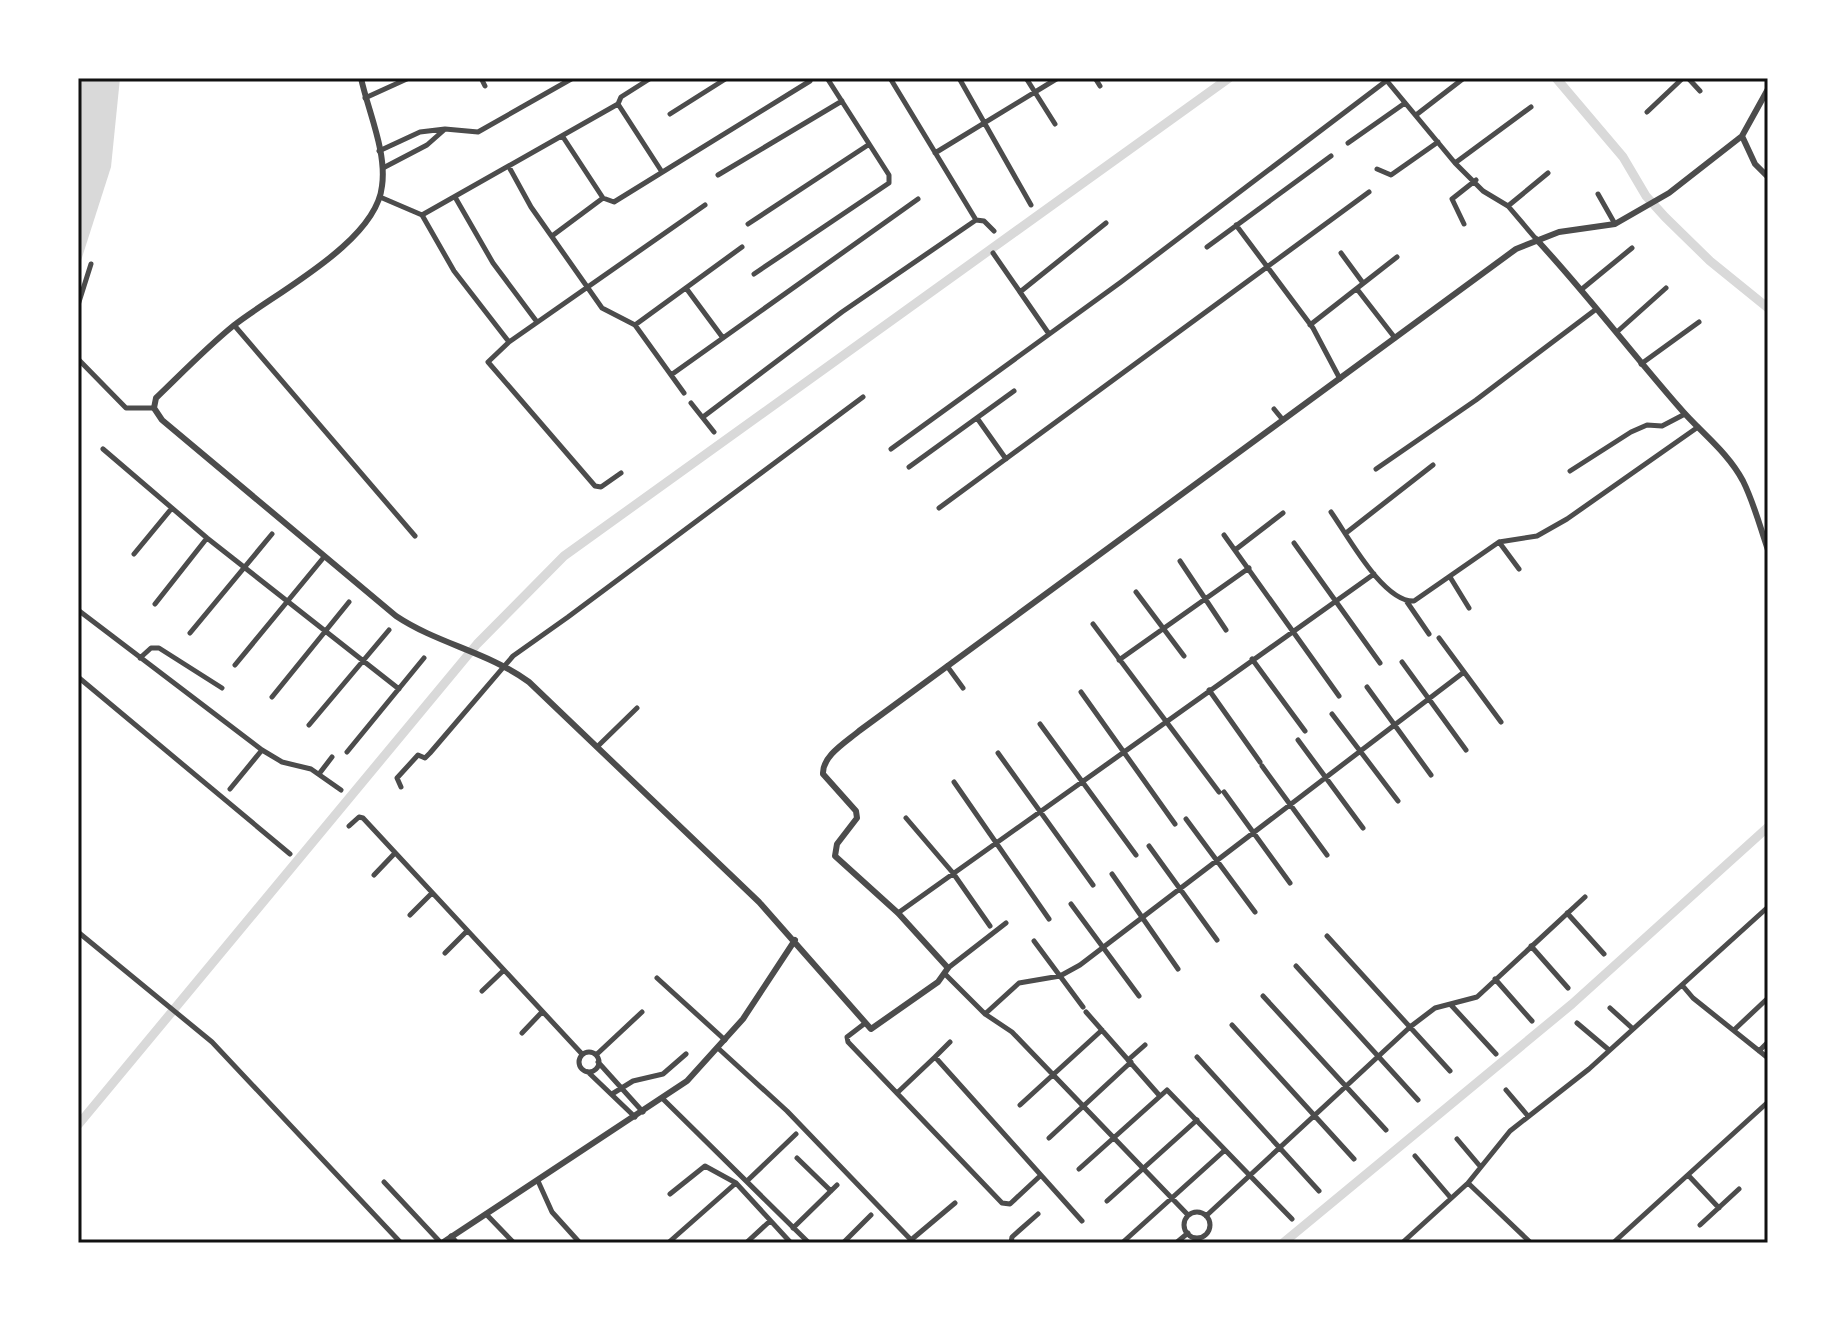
<svg xmlns="http://www.w3.org/2000/svg" width="1846" height="1321" font-family="Jost,sans-serif">
  <style>
    .water { fill: #d9d9d9 }
    .lines { fill: none; stroke-linecap: round; stroke-linejoin: round }
    .canal { stroke: #d9d9d9; stroke-width: 9 }
    .minor { stroke: #4c4c4c; stroke-width: 5 }
    .tertiary { stroke: #4c4c4c; stroke-width: 6 }
    .neatline { fill: none; stroke: #111; stroke-width: 3 }
  </style>
  <rect width="100%" height="100%" fill="#fff"/>
  <!-- water -->
  <path class="water" d="M78 78H120L111 167 78 270Z"/>
  <g class="lines">
    <!-- canal -->
    <path class="canal" d="M1556 78 1623 157 1646 196 1665 217 1710 261 1768 308
      M78 1125 477 644 564 556 1229 78
      M1283 1243 1572 1004 1768 827"/>
    <!-- minor -->
    <path class="minor" d="M481 78 485 86
      M890 78 976 220
      M959 78 1031 205
      M1026 78 1055 124
      M1095 78 1100 86
      M1688 78 1700 91
      M1766 78 1768 80
      M1387 81 1455 163 1483 191 1508 206 1536 239
      M365 98 409 78
      M618 104 662 172
      M1647 112 1683 78
      M670 114 727 78
      M1416 115 1464 78
      M563 137 603 198 614 202 810 81
      M1348 143 1405 103
      M379 151 420 132 445 129 478 132 573 78
      M935 153 1058 78
      M1455 163 1531 107
      M509 167 531 207 602 308 635 325 684 393
      M383 168 427 145 444 130
      M1377 169 1391 175 1438 142
      M718 175 842 101
      M1598 194 1615 224
      M380 197 422 215
      M455 197 493 263 537 322
      M1508 206 1548 173
      M422 215 618 104 621 97 651 78
      M422 215 454 271 509 342
      M976 220 984 221 994 231
      M748 224 868 145
      M1464 224 1452 199 1476 180
      M1236 225 1313 328 1340 379
      M552 236 603 198
      M1207 247 1331 156
      M993 253 1049 334
      M1341 253 1363 283
      M754 274 889 183V175L827 78
      M686 288 723 338
      M1357 289 1395 338
      M1582 289 1632 248
      M1020 292 1106 223
      M78 305 91 264
      M234 325 415 536
      M635 325 742 247
      M1310 325 1397 257
      M1618 331 1666 288
      M78 359 126 408H154
      M1641 364 1699 322
      M671 375 918 199
      M691 403 714 432
      M1274 409 1283 420
      M703 417 842 312 976 220
      M977 418 1006 459
      M103 449 207 538 399 689
      M891 449 1121 282 1390 78
      M909 467 1014 391
      M1376 469 1476 400 1595 310
      M1570 471 1631 432 1647 425 1662 426 1685 414
      M621 473 601 487 595 486 488 362 509 342 705 205
      M939 508 1369 192
      M1331 512C1348 536 1383 602 1414 601L1499 542 1537 536 1567 519 1698 427
      M1346 533 1433 465
      M1224 535 1339 696
      M1499 542 1519 569
      M1294 543 1380 663
      M1235 550 1283 513
      M134 554 172 508
      M1180 561 1226 630
      M1450 577 1469 608
      M1136 592 1184 656
      M1407 602 1429 634
      M155 604 207 538
      M78 610 262 750 282 762 311 769 341 790
      M1093 624 1219 792
      M190 633 272 534
      M1439 638 1501 722
      M140 658 151 648H159L222 688
      M1252 659 1305 731
      M1119 660 1249 568
      M1402 662 1466 750
      M235 665 324 557
      M947 666 963 688
      M78 677 290 854
      M1367 687 1431 775
      M1209 690 1260 762
      M1081 692 1175 824
      M272 697 349 602
      M1332 714 1398 801
      M1040 724 1136 855
      M309 725 389 630
      M1298 740 1363 828
      M598 746 637 708
      M347 752 424 658
      M998 753 1093 885
      M1262 766 1327 855
      M319 774 332 757
      M954 782 1049 919
      M401 787 397 778 418 755 425 758 430 753 513 656 568 617 863 397
      M230 789 262 750
      M1224 792 1290 883
      M906 818 953 873 990 926
      M1186 819 1255 912
      M349 826 359 817 363 818 582 1054
      M1149 846 1217 940
      M1112 874 1178 969
      M374 875 395 853
      M1071 904 1139 996
      M898 913 1374 574
      M1567 913 1604 954
      M410 915 432 893
      M78 932 212 1042 401 1243
      M1327 936 1450 1071
      M1034 941 1083 1007
      M1531 946 1568 988
      M445 953 467 931
      M1296 966 1418 1100
      M948 968 1006 923
      M946 975 985 1014 1012 1032 1188 1215
      M657 978 725 1040
      M1495 979 1532 1021
      M1682 985 1693 998 1768 1058
      M482 991 504 970
      M1263 996 1386 1130
      M1451 1005 1496 1054
      M1610 1008 1632 1028
      M1086 1012 1159 1095
      M985 1014 1019 983 1060 976 1080 965 1464 672
      M1577 1023 1609 1050
      M864 1024 847 1037 848 1042 1002 1203 1010 1204 1040 1176
      M1232 1025 1354 1159
      M1734 1030 1768 998
      M522 1033 542 1012
      M719 1049 787 1111 914 1243
      M1759 1051 1768 1042
      M579 1062a10 10 0 1 1 20 0a10 10 0 1 1-20 0Z
      M596 1055 642 1012
      M935 1057 950 1042
      M1197 1057 1319 1191
      M1128 1060 1145 1045
      M598 1062 643 1112
      M588 1072 635 1117
      M1506 1090 1528 1116
      M897 1093 935 1057 1082 1221
      M612 1094 633 1081 663 1074 686 1054
      M663 1099 809 1243
      M1020 1105 1102 1030
      M1049 1138 1131 1062
      M1457 1139 1479 1165
      M1415 1156 1450 1197
      M797 1158 831 1191
      M1079 1169 1167 1090 1292 1219
      M1688 1175 1719 1208
      M538 1181 552 1212 580 1243
      M747 1181 796 1134
      M384 1182 441 1243
      M1468 1183 1531 1243
      M670 1194 705 1166 736 1183 791 1243
      M1107 1201 1197 1120
      M1184 1225a13 13 0 1 1 26 0a13 13 0 1 1-26 0Z
      M486 1214 514 1243
      M1206 1216 1410 1027 1435 1008 1477 997 1585 897
      M1700 1225 1739 1189
      M793 1228 837 1185
      M451 1236 457 1243
      M911 1240 955 1203
      M668 1243 736 1183
      M746 1243 770 1221
      M843 1243 871 1215
      M1011 1243 1012 1237 1038 1214
      M1122 1243 1225 1150
      M1176 1243 1188 1233
      M1402 1243 1468 1183 1510 1131 1589 1069 1768 907
      M1613 1243 1768 1102"/>
    <!-- tertiary -->
    <path class="tertiary" d="M361 78C368 111 387 152 382 186 376 243 273 294 233 326 206 348 181 374 156 398L154 408 162 420 396 616C438 644 488 652 529 682L759 902 871 1029 938 982 948 968 898 913 835 856 837 844 857 818 856 811 823 774C822 756 846 742 859 731L1516 249 1559 232 1615 224 1669 193 1742 136
      M1768 89 1742 136 1755 164 1768 177
      M1536 239C1587 294 1630 351 1679 407 1700 432 1727 451 1743 481 1754 503 1760 527 1768 550
      M442 1243 687 1081 743 1019 795 940"/>
  </g>
  <!-- border -->
  <rect width="1846" height="1321" fill="none" stroke="#ffffff" stroke-width="160"/>
  <rect x="80" y="80" width="1686" height="1161" class="neatline"/>
</svg>
